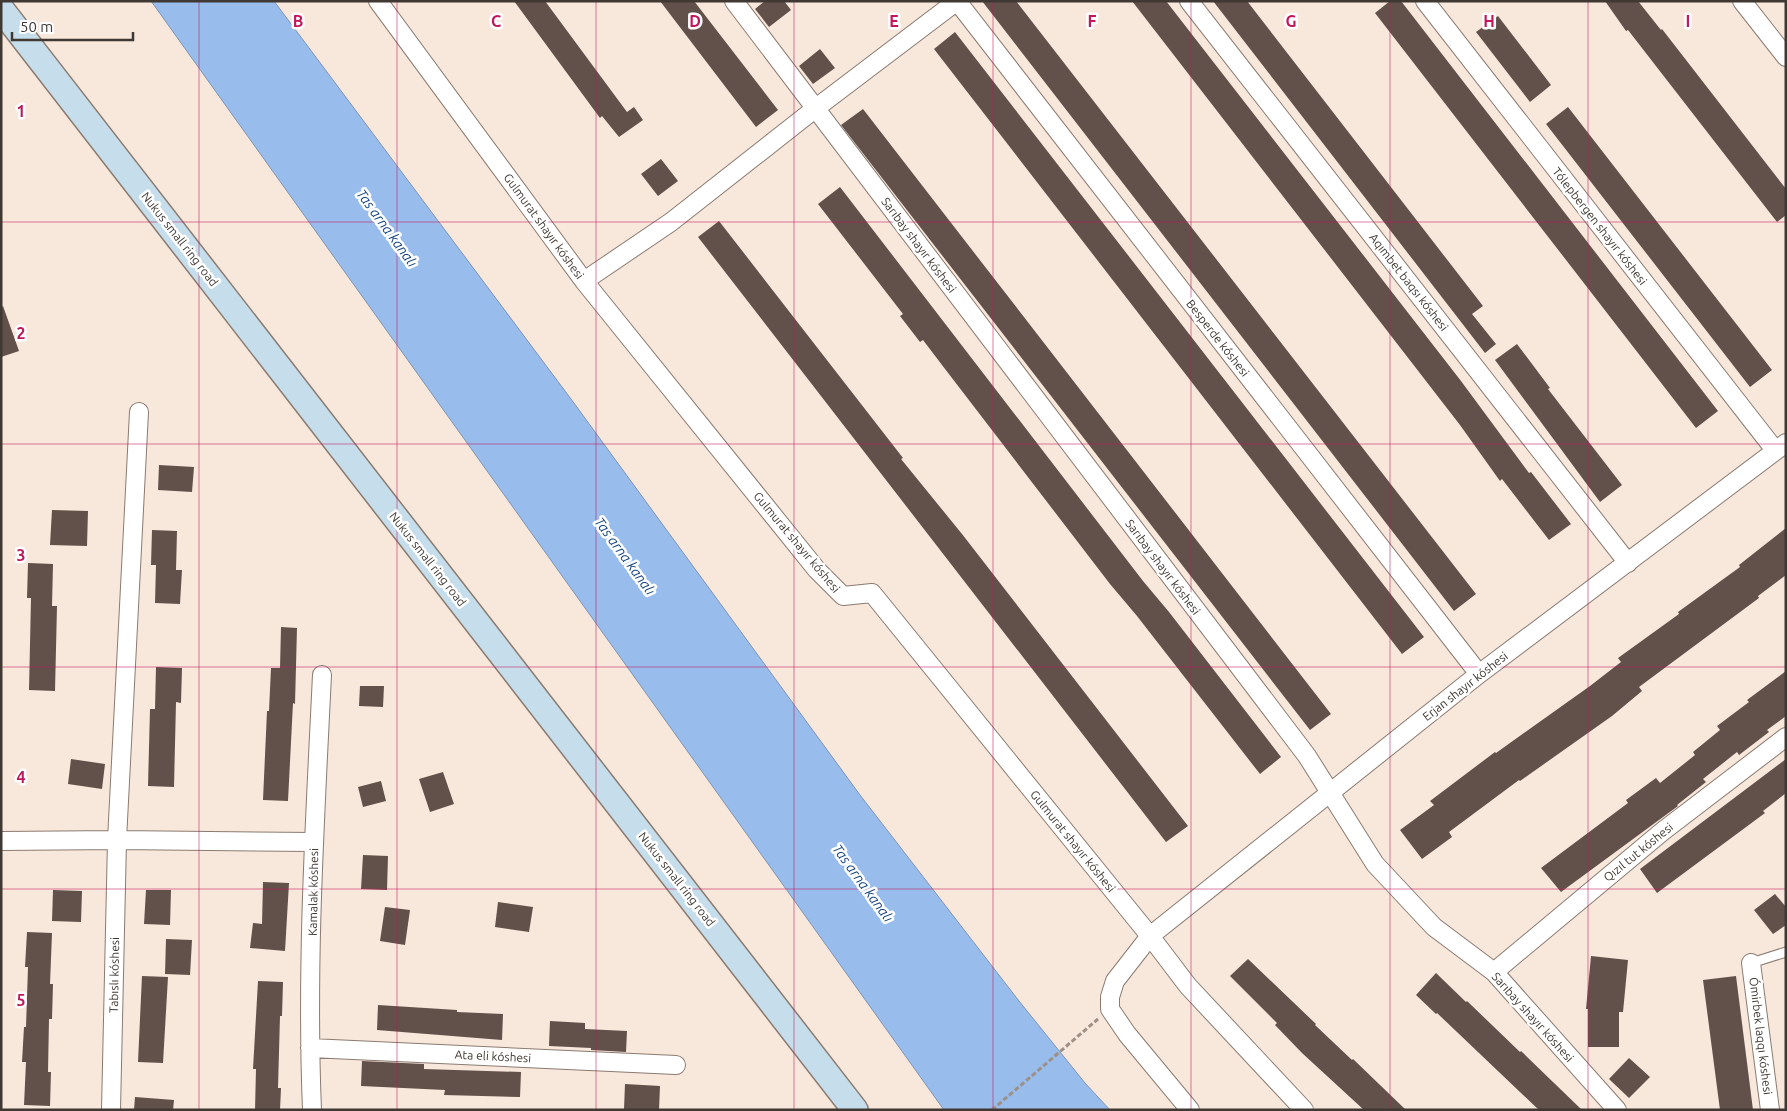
<svg xmlns="http://www.w3.org/2000/svg" width="1787" height="1111" font-family="Ubuntu,sans-serif">
  <style>
    .water { fill: #98bcec; stroke: #7d94b4 }
    .building { fill: #62514b }
    .lines { fill: none; stroke-linecap: round; stroke-linejoin: round }
    .service-casing { stroke: #8a7b71; stroke-width: 11 }
    .minor-casing { stroke: #8a7b71; stroke-width: 20 }
    .secondary-casing { stroke: #8a7b71; stroke-width: 28 }
    .path { stroke: #9c9087; stroke-width: 3; stroke-dasharray: 5 2.5; stroke-linecap: butt }
    .service { stroke: #fff; stroke-width: 9 }
    .minor { stroke: #fff; stroke-width: 18 }
    .secondary { stroke: #c6deeb; stroke-width: 25 }
    .grid { fill: none; stroke: #c2185b; stroke-width: 1; stroke-opacity: 0.55 }
    .labels { text-anchor: middle; dominant-baseline: central; stroke-width: 5; stroke-linejoin: round; paint-order: stroke }
    .street-label { font-size: 12px; fill: #3f3833; stroke: #fff }
    .water-label { font-size: 14px; font-style: italic; fill: #17457f; stroke: #fff }
    .grid-label { font-size: 16px; text-anchor: middle; font-weight: bold; fill: #c2185b; stroke: #fff; stroke-width: 5; stroke-linejoin: round; paint-order: stroke }
  </style>
  <rect width="100%" height="100%" fill="#f8e7db"/>
  <!-- water -->
  <path class="water" d="M151 1H274L571 399 860 795 1019 1001 1085 1083 1110 1110H944Z"/>
  <!-- building -->
  <path class="building" d="M514 1H545L627 112 634 107 643 120 619 137 602 116 600 118Z
    M660 1H694L778 110 756 127Z
    M765 1H784L791 10 769 27 755 9Z
    M982 1H1016L1476 594 1454 611Z
    M1132 1H1166L1461 381 1529 473 1531 472 1571 524 1549 540 1502 479 1500 481 1460 425Z
    M1213 1H1247L1483 306 1472 314 1496 344 1485 353Z
    M1390 1H1401L1718 411 1696 428 1375 13Z
    M1605 1H1638L1661 30 1662 29 1786 189V215L1777 222 1628 30 1626 31Z
    M1498 16 1551 85 1530 102 1476 32Z
    M955 32 1424 637 1402 654 934 49Z
    M820 49 835 68 813 84 799 66Z
    M1568 107 1772 370 1750 387 1546 124Z
    M863 109 1331 714 1310 730 841 125Z
    M661 159 678 181 658 196 641 174Z
    M840 187 1143 581 1169 612 1281 757 1260 774 1137 616 1110 584 942 365 923 340 920 342 900 316 903 314 818 204Z
    M719 221 903 458 901 459 962 534 1188 826 1166 842 698 237Z
    M3 306 19 351 1 357V307Z
    M1517 344 1550 388 1548 389 1622 485 1600 502 1495 360Z
    M159 465 194 467 192 492 158 490Z
    M52 510 88 511 87 546 50 545Z
    M1786 528V575L1758 596 1759 598 1639 687 1642 691 1612 716 1520 781 1519 780 1449 832 1452 837 1422 859 1400 830 1434 805 1430 801 1495 752 1496 753 1590 686 1621 662 1618 658 1679 614 1678 612 1740 567 1739 565Z
    M152 530 177 531 176 570H182L180 604 155 603 156 565H151Z
    M28 563 53 564 52 606H57L55 691 29 690 31 598H27Z
    M281 627 297 628 295 704 293 703 288 801 263 800 267 711H269L271 668H280Z
    M156 667 182 668 181 703 176 702 174 787 148 786 150 709H155Z
    M1786 671V716L1767 730 1769 732 1739 755 1737 752 1703 779 1706 782 1677 805 1678 806 1561 892 1541 868 1628 803 1626 800 1656 778 1660 783 1695 755 1693 752 1720 730 1717 726 1749 702 1747 700Z
    M360 686H384L383 707 359 706Z
    M71 759 105 764 102 789 68 784Z
    M1786 759V793L1763 811 1765 813 1657 893 1640 869Z
    M443 772 454 804 430 812 419 779Z
    M381 781 386 801 363 807 358 787Z
    M363 855 388 856 387 890 361 889Z
    M263 882 289 883 285 951 250 948 253 923 262 924Z
    M53 890 82 891 81 922 52 921Z
    M146 890H171L170 925 144 924Z
    M1775 894 1786 907V925L1773 934 1754 910Z
    M498 902 533 907 529 932 495 927Z
    M385 907 410 910 405 945 380 941Z
    M27 932 52 933 50 984H53L52 1019H49L48 1072H51L50 1106 24 1105 26 1062H22L24 1027H26L28 967H25Z
    M166 939 192 940 190 975 165 974Z
    M1591 956 1628 960 1623 1012H1619V1047H1588V1009H1586Z
    M1248 959 1316 1024 1315 1025 1352 1060 1353 1059 1406 1110H1364L1302 1053 1275 1025 1277 1023 1230 976Z
    M1436 973 1466 1002 1467 1001 1520 1052 1521 1051 1582 1110H1539L1437 1013 1436 1014 1416 995Z
    M142 976 168 977 163 1063 138 1062Z
    M1736 976 1753 1110H1720L1703 980Z
    M258 981 283 982 282 1016H280L278 1088H281L280 1110H255L256 1069H253Z
    M378 1005 457 1010V1012L503 1014 502 1040 377 1030Z
    M550 1021 585 1023V1029L627 1031 626 1052 591 1050V1048L549 1046Z
    M1629 1058 1650 1077 1629 1098 1609 1079Z
    M362 1061 424 1064V1069L521 1072 520 1097 444 1095 445 1090 361 1086Z
    M625 1084 660 1086 659 1110 624 1109Z
    M135 1097 174 1100 173 1110H134Z"/>
  <g class="lines">
    <defs>
      <path id="service" d="M1751 963 1786 952"/>
      <path id="minor" d="M378 1 584 281 817 570 843 596 872 593 1150 936 1188 986 1304 1110
        M734 1 1307 756 1375 864 1434 927 1494 972 1617 1110
        M957 1 1479 674
        M1189 1 1628 563
        M1425 1 1775 450
        M1742 1 1786 57
        M584 281 671 222 816 108 957 1
        M1 841 117 840 314 842
        M1751 963 1770 1110
        M1494 972 1663 831 1786 737
        M310 1048 676 1065
        M111 1110 117 840 139 412
        M312 1110C306 965 315 820 322 675
        M1190 1110 1127 1034 1110 1009V997L1115 981 1150 936 1479 674 1786 443"/>
      <path id="secondary" d="M1 9 855 1110"/>
    </defs>
    <!-- service casing -->
    <use href="#service" class="service-casing"/>
    <!-- minor casing -->
    <use href="#minor" class="minor-casing"/>
    <!-- secondary casing -->
    <use href="#secondary" class="secondary-casing"/>
    <!-- path -->
    <path class="path" d="M992 1110 1098 1019"/>
    <!-- service -->
    <use href="#service" class="service"/>
    <!-- minor -->
    <use href="#minor" class="minor"/>
    <!-- secondary -->
    <use href="#secondary" class="secondary"/>
  </g>
  <!-- grid -->
  <path class="grid" d="M199 1V1110M397 1V1110M596 1V1110M794 1V1110M993 1V1110M1191 1V1110M1390 1V1110M1588 1V1110M1 222H1786M1 444H1786M1 667H1786M1 889H1786"/>
  <g class="labels">
    <!-- street labels -->
    <g class="street-label">
      <text transform="translate(544 226) rotate(54)">Gulmurat shayır kóshesi</text>
      <text transform="translate(1600 226) rotate(52)">Tólepbergen shayır kóshesi</text>
      <text transform="translate(180 239) rotate(52)">Nukus small ring road</text>
      <text transform="translate(919 245) rotate(53)">Sarıbay shayır kóshesi</text>
      <text transform="translate(1409 282) rotate(52)">Aqımbet baqsı kóshesi</text>
      <text transform="translate(1218 338) rotate(52)">Besperde kóshesi</text>
      <text transform="translate(797 542) rotate(50)">Gulmurat shayır kóshesi</text>
      <text transform="translate(428 559) rotate(52)">Nukus small ring road</text>
      <text transform="translate(1163 567) rotate(53)">Sarıbay shayır kóshesi</text>
      <text transform="translate(1465 686) rotate(-38)">Erjan shayır kóshesi</text>
      <text transform="translate(1073 841) rotate(51)">Gulmurat shayır kóshesi</text>
      <text transform="translate(1638 852) rotate(-39)">Qızıl tut kóshesi</text>
      <text transform="translate(677 879) rotate(52)">Nukus small ring road</text>
      <text transform="translate(313 892) rotate(-89)">Kamalak kóshesi</text>
      <text transform="translate(114 975) rotate(-89)">Tabıslı kóshesi</text>
      <text transform="translate(1533 1017) rotate(48)">Sarıbay shayır kóshesi</text>
      <text transform="translate(1761 1036) rotate(83)">Ómirbek laqqı kóshesi</text>
      <text transform="translate(493 1056) rotate(3)">Ata eli kóshesi</text>
    </g>
    <!-- water labels -->
    <g class="water-label">
      <text transform="translate(387 228) rotate(54)">Tas arna kanalı</text>
      <text transform="translate(625 556) rotate(54)">Tas arna kanalı</text>
      <text transform="translate(863 883) rotate(54)">Tas arna kanalı</text>
    </g>
  </g>
  <g class="grid-label">
    <text x="298" y="27">B</text>
    <text x="496" y="27">C</text>
    <text x="695" y="27">D</text>
    <text x="894" y="27">E</text>
    <text x="1092" y="27">F</text>
    <text x="1291" y="27">G</text>
    <text x="1489" y="27">H</text>
    <text x="1688" y="27">I</text>
    <text x="21" y="117">1</text>
    <text x="21" y="339">2</text>
    <text x="21" y="561">3</text>
    <text x="21" y="783">4</text>
    <text x="21" y="1006">5</text>
  </g>
  <!-- border -->
  <rect width="1787" height="1111" fill="none" stroke="#3f3833" stroke-width="5"/>
  <!-- scale -->
  <path d="M12 32v8h121v-8" fill="none" stroke="#3f3833" stroke-width="2.5"/>
  <text x="20" y="32" font-size="15" fill="#3f3833" stroke="#ffffff" stroke-width="4" paint-order="stroke">50 m</text>
</svg>
